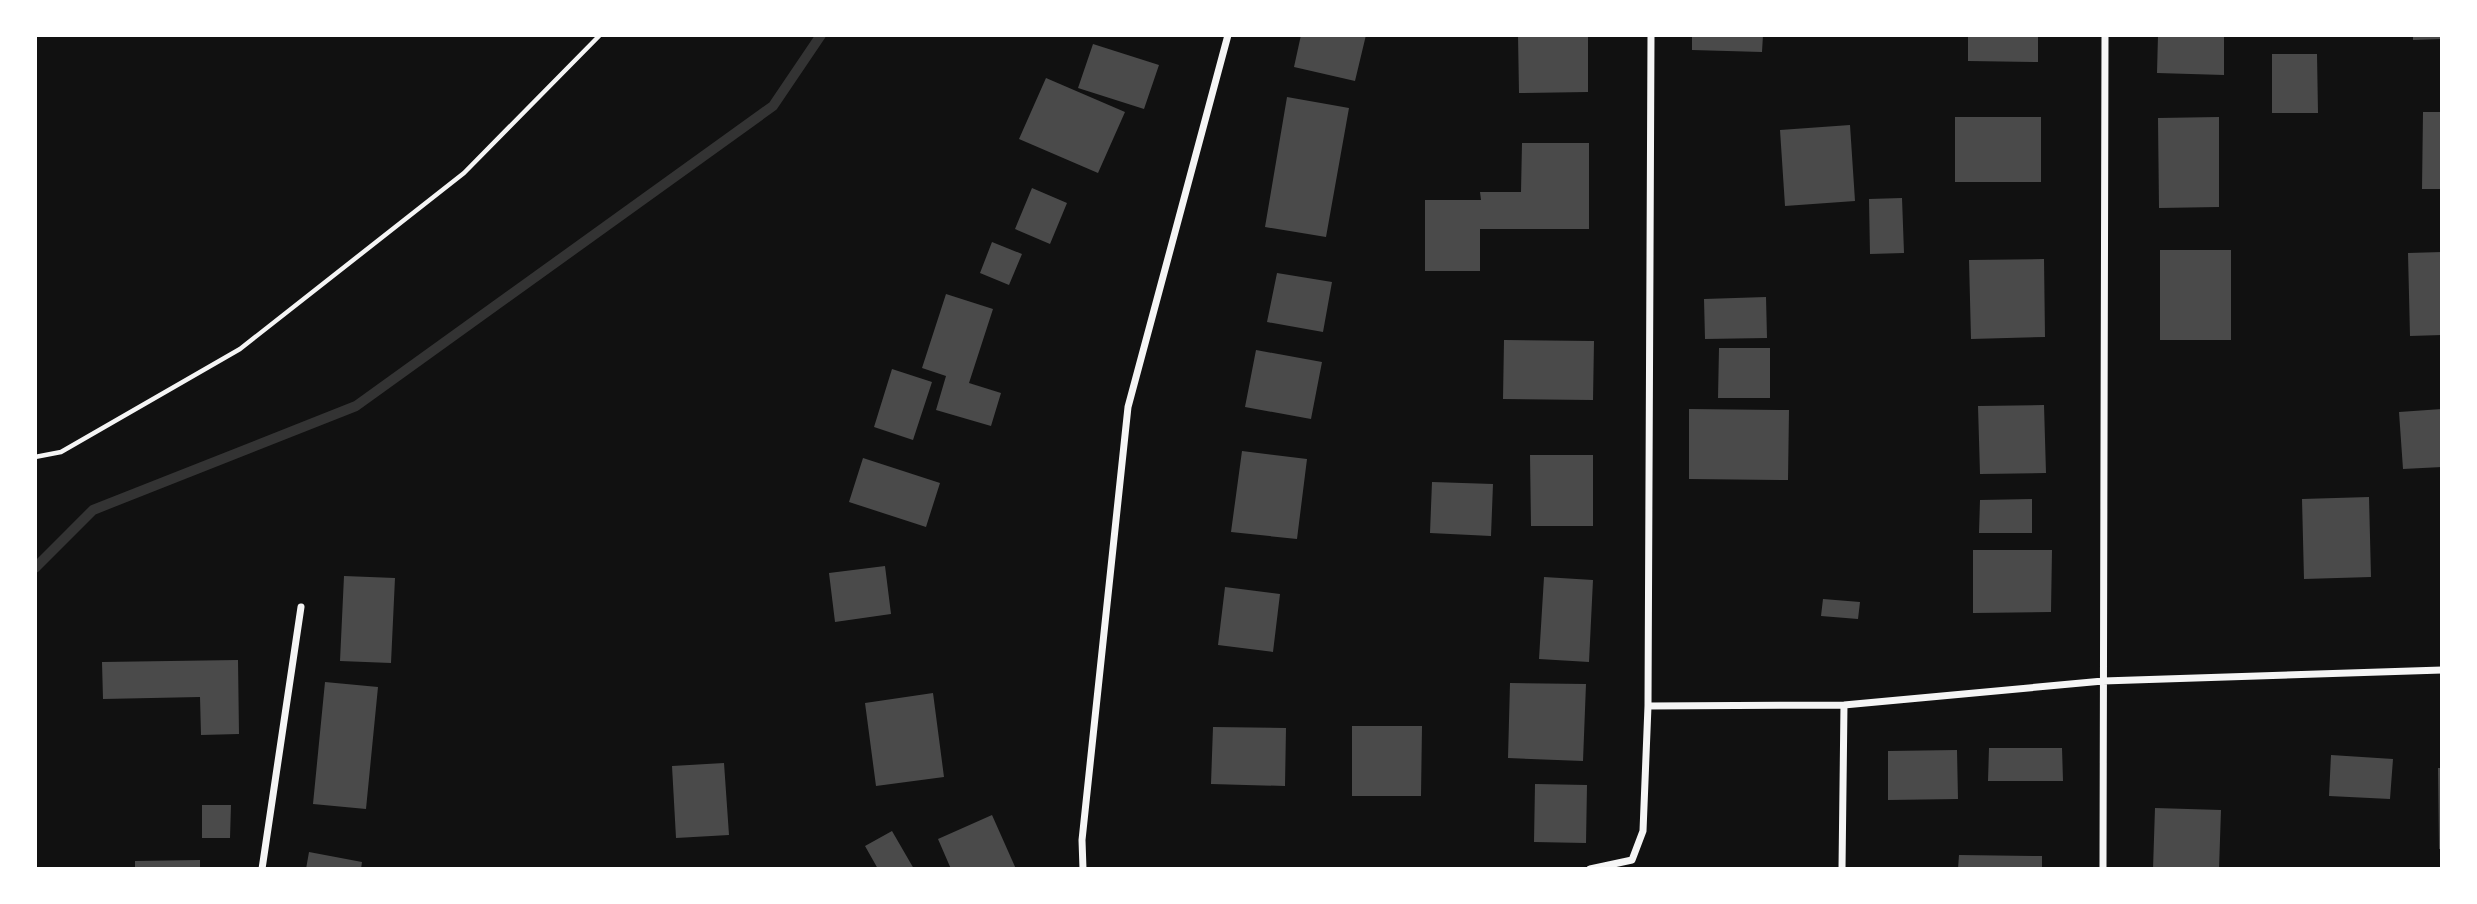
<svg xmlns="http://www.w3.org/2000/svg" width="2477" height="904" font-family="Montserrat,sans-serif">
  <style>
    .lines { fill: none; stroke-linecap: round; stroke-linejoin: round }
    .stream { stroke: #333; stroke-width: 10 }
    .building { fill: #4a4a4a }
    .path { stroke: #f5f5f5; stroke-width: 4.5 }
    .minor { stroke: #f5f5f5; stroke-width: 7 }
  </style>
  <rect width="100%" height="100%" fill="#111"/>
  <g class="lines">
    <!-- stream -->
    <path class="stream" d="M35 568 93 510 356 406 773 106 821 35"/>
  </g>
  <!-- building -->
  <path class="building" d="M1301 35H1366L1355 81 1294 67Z
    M1518 35H1588V92L1519 93Z
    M1692 35H1763L1762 52 1692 50Z
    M1968 35H2038V62L1968 61Z
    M2158 35H2224V75L2157 73Z
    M2413 35H2442V39L2413 40Z
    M1093 44 1159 65 1144 109 1078 88Z
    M2272 54H2317L2318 113H2272Z
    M1046 78 1125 112 1098 173 1019 139Z
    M1287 97 1349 108 1326 237 1265 227Z
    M2423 112H2442V189H2422Z
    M1955 117H2041V182H1955Z
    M2219 117V207L2159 208 2158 118Z
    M1850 125 1855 201 1785 206 1780 130Z
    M1522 143H1589V229H1480V271H1425V200H1481L1480 192H1521Z
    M1032 188 1067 203 1050 244 1015 229Z
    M1902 198 1904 253 1870 254 1869 199Z
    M992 242 1022 254 1009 285 980 273Z
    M2160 250H2231V340H2160Z
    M2442 252V335L2410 336 2408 253Z
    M2044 259 2045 337 1971 339 1969 260Z
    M1277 273 1332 282 1323 332 1267 322Z
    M946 294 993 309 969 383 1001 393 991 426 936 410 946 376 922 368Z
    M1766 297 1767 338 1705 339 1704 299Z
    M1504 340 1594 341 1593 400 1503 399Z
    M1719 348H1770V398H1718Z
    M1256 350 1322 362 1311 419 1245 407Z
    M892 369 932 382 913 440 874 427Z
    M2044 405 2046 473 1980 474 1978 406Z
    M1689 409 1789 410 1788 480 1689 479Z
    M2442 409V467L2403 469 2399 412Z
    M1242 451 1307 459 1297 539 1231 532Z
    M1530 455H1593V526H1531Z
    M863 458 940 483 926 527 849 502Z
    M1432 482 1493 484 1491 536 1430 533Z
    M2369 497 2371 577 2304 579 2302 499Z
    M2032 499V533H1979L1980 500Z
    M1973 550H2052L2051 612 1973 613Z
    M885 566 891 614 835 622 829 573Z
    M344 576 395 578 391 663 340 661Z
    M1544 577 1593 580 1589 662 1539 659Z
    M1225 587 1280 594 1273 652 1218 645Z
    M1823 599 1860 602 1858 619 1821 616Z
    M238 660 239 734 201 735 200 697 103 699 102 662Z
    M325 682 378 687 366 809 313 804Z
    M1510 683 1586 684 1583 761 1508 758Z
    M933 693 944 777 876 786 865 703Z
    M1352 726H1422L1421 796H1352Z
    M1213 727 1286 728 1285 786 1211 784Z
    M1989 748H2062L2063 781H1988Z
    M1957 750 1958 799 1888 800V751Z
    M2331 755 2393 759 2390 799 2329 796Z
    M724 763 729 835 676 838 672 766Z
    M2438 768H2442V849H2439Z
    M1535 784 1587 785 1586 843 1534 842Z
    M202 805H231L230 838H202Z
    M2155 808 2221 810 2219 869H2153Z
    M992 815 1016 869H951L938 839Z
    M892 831 914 869H878L865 846Z
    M309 852 362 862 361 869H306Z
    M1959 855 2042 856V869H1958Z
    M200 860V869H135V861Z"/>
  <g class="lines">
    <!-- path -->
    <path class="path" d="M35 457 61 452 240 349 464 173 600 35"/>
    <!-- minor -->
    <path class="minor" d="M1648 706 1844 705 2103 681 2442 670
      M262 869 301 607
      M1083 869 1082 840 1128 407 1228 35
      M1590 869 1632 860 1643 831 1648 706 1651 35
      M1842 869 1844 705
      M2103 869 2105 35"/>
  </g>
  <!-- border -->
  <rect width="2477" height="904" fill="none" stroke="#ffffff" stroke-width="74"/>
</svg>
